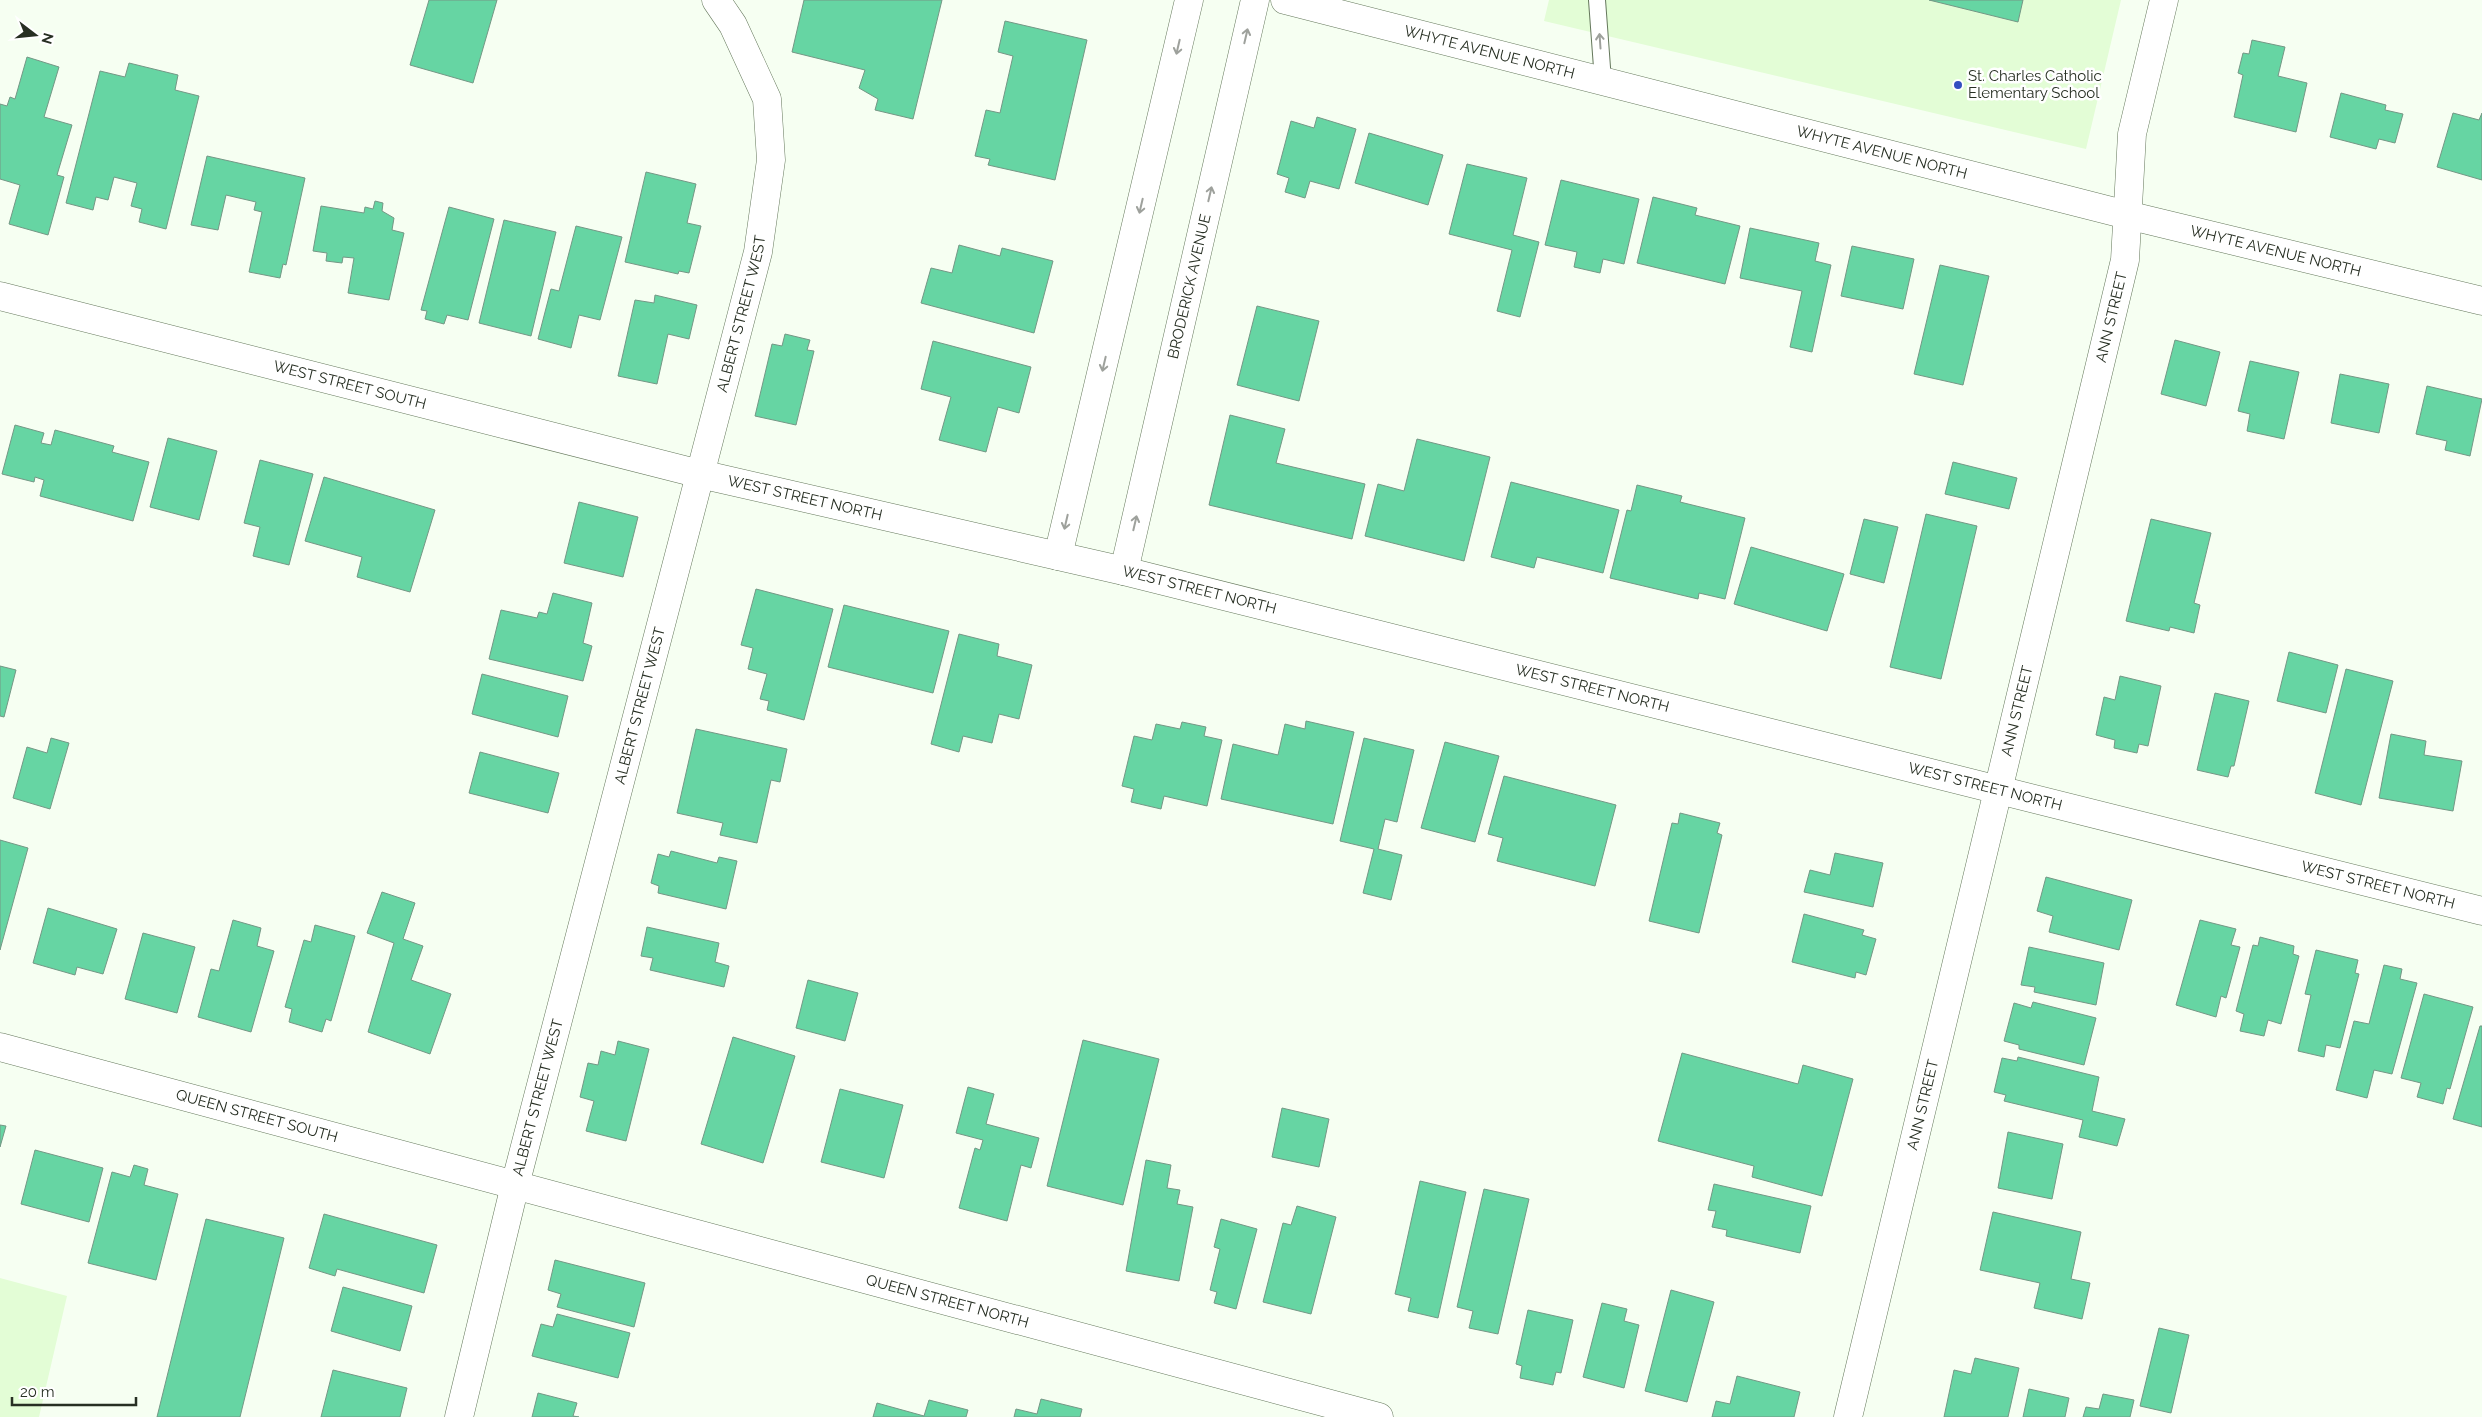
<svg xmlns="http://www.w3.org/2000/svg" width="2482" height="1417" font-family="Raleway,sans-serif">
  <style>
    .built { fill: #e3fdd6 }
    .building { fill: #66d5a3; stroke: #749785 }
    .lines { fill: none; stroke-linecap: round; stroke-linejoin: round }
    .service-casing { stroke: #65785c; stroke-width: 18 }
    .minor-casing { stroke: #65785c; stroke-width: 29 }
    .service { stroke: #fff; stroke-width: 16 }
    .minor { stroke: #fff; stroke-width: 28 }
    .oneway { stroke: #9ea19c }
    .poi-dot { fill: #344fc0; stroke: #fff; stroke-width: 2 }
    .labels { text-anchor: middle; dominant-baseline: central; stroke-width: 5; stroke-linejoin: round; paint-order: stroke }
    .street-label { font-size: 15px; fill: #272f23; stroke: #fff }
    .poi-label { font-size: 15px; fill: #272f23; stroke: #fff; text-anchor: start }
  </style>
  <rect width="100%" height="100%" fill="#f6fff2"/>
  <!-- built -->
  <path class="built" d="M1549 0H2121L2086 149 1544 21Z
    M0 1278 67 1296 39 1417H0Z"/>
  <!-- building -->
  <path class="building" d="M429 0H497L473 83 410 65Z
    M804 0H942L913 119 875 110 878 99 859 88 865 70 792 52Z
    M1929 0H2023L2018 22Z
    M1005 21 1087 40 1055 180 988 165 990 159 975 156 986 110 1000 113 1013 56 998 52Z
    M2252 40 2285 47 2278 76 2307 83 2296 132 2234 117 2243 75 2238 73 2243 53 2249 54Z
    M27 57 59 67 44 117 72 125 57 175 64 177 48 235 9 224 20 185 0 179V104L7 106 10 97 15 99Z
    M129 63 178 75 175 90 199 96 166 229 139 222 142 209 131 206 137 183 114 177 108 200 96 197 93 210 66 203 100 71 125 77Z
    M2341 93 2386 105 2385 110 2403 114 2395 143 2379 139 2376 149 2330 137Z
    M2453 113 2479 120 2482 113V180L2437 167Z
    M1317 117 1356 129 1339 189 1310 181 1305 198 1285 192 1289 178 1277 174 1291 121 1314 128Z
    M1369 133 1443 155 1428 205 1355 183Z
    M207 156 305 178 286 265 283 264 280 278 249 272 262 212 254 210 256 202 226 195 218 230 191 225Z
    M1467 164 1527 178 1513 235 1539 242 1520 317 1497 311 1512 250 1449 234Z
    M646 172 696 184 687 223 701 226 689 273 679 271 678 274 625 262Z
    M1561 180 1639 199 1624 264 1603 259 1600 273 1574 267 1577 252 1545 245Z
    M1653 197 1697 208 1695 215 1740 226 1725 284 1637 263Z
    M375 201 383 203 382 211 394 218 392 230 404 233 389 300 348 293 354 258 343 257 342 263 326 261 327 253 313 251 321 206 364 213 365 207 373 209Z
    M449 207 494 219 468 320 447 315 444 324 425 319 427 311 421 310Z
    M504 220 556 232 531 336 479 323Z
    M576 226 622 237 600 320 579 315 571 348 538 339 551 289 559 291Z
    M1750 228 1819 243 1815 261 1831 265 1812 352 1790 347 1802 291 1740 278Z
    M959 245 1000 256 1002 248 1053 261 1034 333 921 303 931 268 952 273Z
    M1852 246 1914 259 1903 309 1841 296Z
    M1940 265 1989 276 1963 385 1914 374Z
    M655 295 697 305 689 339 668 334 657 384 618 376 635 300 654 303Z
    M1257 306 1319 321 1299 401 1237 385Z
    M785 334 810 340 807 350 814 351 796 425 755 416 772 344 782 346Z
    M2175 340 2220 352 2206 406 2161 394Z
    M933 341 1031 367 1019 413 998 407 986 452 939 440 951 397 921 389Z
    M2250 361 2299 372 2284 439 2247 431 2250 414 2238 411Z
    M2340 374 2389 384 2379 433 2331 423Z
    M2427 386 2482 399 2470 456 2445 450 2447 441 2416 434Z
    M1230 415 1285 429 1276 463 1365 484 1352 539 1209 505Z
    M15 425 44 433 41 443 51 445 55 430 114 446 112 452 149 462 133 521 40 496 44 480 35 477 34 482 2 474Z
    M168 438 217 451 199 520 150 507Z
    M1417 439 1490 457 1464 561 1365 536 1378 484 1404 491Z
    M260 460 313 474 289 565 253 556 260 527 244 523Z
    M1953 462 2017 478 2009 509 1945 494Z
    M324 477 435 510 410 592 357 577 362 557 305 541Z
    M1511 482 1619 510 1603 573 1537 557 1534 568 1491 557Z
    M1637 485 1682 496 1680 502 1745 518 1725 599 1699 593 1698 599 1610 578 1627 510 1631 511Z
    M579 502 638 517 623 577 564 563Z
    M1926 514 1977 526 1941 679 1890 667Z
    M1864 519 1898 527 1884 583 1850 574Z
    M2151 519 2211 533 2194 603 2200 605 2194 633 2170 627 2169 631 2126 621Z
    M1751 547 1844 574 1827 631 1734 604Z
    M756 589 833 609 804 720 767 710 769 701 760 699 767 674 748 669 753 648 741 645Z
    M553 593 592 603 583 643 592 646 583 681 489 659 501 610 537 618 539 612 547 614Z
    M844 605 949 631 933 693 828 667Z
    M959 634 999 644 997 656 1032 665 1019 719 999 714 992 743 963 736 959 752 931 744Z
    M2289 652 2338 665 2326 713 2277 701Z
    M0 666 16 670 4 717 0 716Z
    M2346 669 2393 681 2361 805 2315 793Z
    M482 674 568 696 558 737 472 714Z
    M2120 676 2161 686 2148 746 2139 744 2137 753 2114 748 2115 740 2096 735 2104 697 2115 700Z
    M2215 693 2249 701 2234 766H2231L2228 777 2197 770Z
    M1306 721 1354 732 1333 824 1221 799 1233 744 1278 755 1285 724 1305 729Z
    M1182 722 1206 727 1204 736 1222 740 1207 806 1164 796 1161 809 1131 802 1134 789 1122 786 1134 736 1152 740 1156 724 1180 729Z
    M696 729 787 749 780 782 771 780 757 843 720 835 723 823 677 813Z
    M2391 734 2426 741 2424 755 2462 761 2453 811 2379 798Z
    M51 738 69 743 50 809 13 798 27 747 47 753Z
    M1364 738 1414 750 1397 822 1385 819 1378 849 1402 855 1391 900 1363 893 1374 849 1340 841Z
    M1445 742 1499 756 1475 842 1421 828Z
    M480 752 559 773 548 813 469 793Z
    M1504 776 1616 805 1595 886 1497 861 1503 838 1488 834Z
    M1680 813 1720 823 1717 833 1722 835 1699 933 1649 921 1672 823 1678 824Z
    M0 840 28 848 0 950Z
    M671 851 717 863 719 857 737 861 726 909 658 893 659 886 651 883 658 854 669 857Z
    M1835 853 1883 863 1873 907 1804 892 1810 870 1830 875Z
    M2046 877 2132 900 2119 950 2049 932 2053 916 2037 911Z
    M382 892 415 903 403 939 423 946 411 980 451 994 430 1054 368 1032 394 943 367 933Z
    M48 908 117 929 103 974 77 967 75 975 33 963Z
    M1804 914 1864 930 1862 935 1876 939 1866 975 1856 972 1855 978 1792 962Z
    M233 920 261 928 257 946 274 951 251 1032 198 1017 211 969 219 971Z
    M2200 920 2236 929 2231 945 2240 947 2226 998 2221 996 2216 1017 2176 1005Z
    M315 925 355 936 331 1021 326 1019 322 1032 289 1022 292 1009 285 1007 304 940 311 942Z
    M647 927 719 943 715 962 729 966 724 987 650 970 653 958 641 956Z
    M143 933 195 947 177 1013 125 999Z
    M2260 937 2294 946 2293 954 2299 956 2281 1024 2268 1020 2264 1036 2240 1031 2244 1014 2236 1011 2253 945 2258 946Z
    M2029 947 2104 963 2096 1005 2034 992 2035 987 2021 985Z
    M2316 950 2358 960 2355 973 2359 974 2340 1048 2326 1045 2324 1057 2298 1051 2311 995 2305 994Z
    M2384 965 2402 969 2400 979 2417 983 2392 1074 2374 1070 2367 1098 2336 1090 2354 1021 2369 1024Z
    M808 980 858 993 845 1041 796 1028Z
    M2424 994 2473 1007 2450 1089 2447 1088 2443 1104 2417 1097 2421 1083 2401 1078Z
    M2033 1002 2096 1018 2084 1065 2019 1049V1045L2004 1041 2014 1003 2031 1008Z
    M2480 1026H2482V1127L2453 1119Z
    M733 1037 795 1056 763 1163 701 1144Z
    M1083 1040 1159 1059 1123 1205 1047 1186Z
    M618 1041 649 1049 626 1141 586 1131 594 1101 580 1097 588 1063 598 1065 601 1051 615 1055Z
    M1682 1053 1798 1084 1803 1065 1853 1079 1822 1196 1752 1177 1754 1166 1658 1141Z
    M2018 1057 2099 1077 2092 1111 2125 1119 2117 1146 2079 1137 2083 1120 2004 1101 2006 1095 1994 1092 2002 1058 2017 1061Z
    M968 1087 994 1094 986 1124 1039 1138 1031 1168 1021 1165 1007 1221 959 1208 975 1148 980 1150 983 1140 956 1133Z
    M840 1089 903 1105 884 1178 821 1162Z
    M1282 1108 1329 1119 1319 1167 1272 1157Z
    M0 1125 6 1126 0 1147Z
    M2008 1132 2063 1144 2052 1199 1998 1188Z
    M35 1150 103 1168 89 1222 21 1204Z
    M1146 1160 1171 1165 1167 1188 1180 1190 1177 1204 1193 1207 1179 1281 1126 1271Z
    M134 1165 148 1169 144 1185 178 1194 156 1280 88 1263 112 1172 130 1177Z
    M1420 1181 1466 1192 1438 1318 1408 1311 1411 1298 1395 1294Z
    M1714 1184 1811 1206 1800 1253 1726 1236 1727 1230 1712 1227 1716 1211 1708 1210Z
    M1484 1189 1529 1199 1498 1334 1469 1328 1473 1311 1457 1307Z
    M1297 1206 1336 1217 1311 1314 1263 1302 1283 1223 1291 1225Z
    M1993 1212 2081 1232 2071 1279 2090 1283 2082 1319 2034 1308 2040 1283 1980 1270Z
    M324 1214 437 1245 424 1293 337 1269 335 1276 309 1268Z
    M206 1219 284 1238 240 1417H157Z
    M1221 1219 1257 1229 1236 1309 1214 1303 1217 1292 1210 1290 1220 1249 1214 1247Z
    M555 1260 645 1283 634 1327 557 1307 561 1294 548 1290Z
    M343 1287 412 1306 400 1351 331 1331Z
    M1671 1290 1714 1302 1687 1402 1645 1391Z
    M1602 1303 1627 1309 1624 1321 1639 1325 1624 1388 1583 1377Z
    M1528 1310 1573 1320 1561 1373 1556 1372 1553 1385 1520 1378 1522 1366 1516 1364Z
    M557 1314 630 1333 618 1378 532 1356 541 1324 553 1327Z
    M2159 1328 2189 1335 2171 1413 2140 1406Z
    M1975 1358 2019 1368 2008 1417H1944L1954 1370 1971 1374Z
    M333 1370 407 1388 400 1417H321Z
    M1737 1376 1800 1392 1794 1417H1712L1716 1401 1730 1404Z
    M2029 1389 2069 1398 2065 1417H2023Z
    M538 1393 577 1403 573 1416 579 1417H532Z
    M2103 1394 2134 1400 2130 1417H2083L2086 1407 2099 1409Z
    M1041 1399 1082 1409 1080 1417H1014L1016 1409 1037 1414Z
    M929 1400 968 1410 966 1417H873L877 1403 924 1416Z"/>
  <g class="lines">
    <defs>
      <path id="service" d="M1597 0 1603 81"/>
      <g id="minor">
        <path id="s1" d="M1285 0 2127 215 2482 301"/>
        <path id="s2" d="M0 296 700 474 1124 571 2482 911"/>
        <path d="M1058 556 1189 0"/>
        <path id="s3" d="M1124 571 1255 0"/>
        <path id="s4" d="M0 1047 1379 1417"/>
        <path id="s5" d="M459 1417 515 1185 758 252 771 160 767 99 733 25 716 0"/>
        <path id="s6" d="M1848 1417 2125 260 2132 134 2164 0"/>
      </g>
    </defs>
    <!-- service casing -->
    <use href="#service" class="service-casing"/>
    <!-- minor casing -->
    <use href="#minor" class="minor-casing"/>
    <!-- service -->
    <use href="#service" class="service"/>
    <!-- minor -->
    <use href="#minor" class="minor"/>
  </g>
  <!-- one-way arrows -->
  <defs><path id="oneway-shaft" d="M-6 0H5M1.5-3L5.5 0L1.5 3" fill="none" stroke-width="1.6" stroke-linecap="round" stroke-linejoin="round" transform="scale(1.25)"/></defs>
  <g class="oneway">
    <use href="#oneway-shaft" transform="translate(1246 36) rotate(-77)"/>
    <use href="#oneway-shaft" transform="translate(1600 41) rotate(-94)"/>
    <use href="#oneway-shaft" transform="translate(1178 47) rotate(103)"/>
    <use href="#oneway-shaft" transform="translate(1210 194) rotate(-77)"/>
    <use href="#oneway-shaft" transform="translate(1141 206) rotate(103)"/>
    <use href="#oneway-shaft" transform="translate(1104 364) rotate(103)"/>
    <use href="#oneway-shaft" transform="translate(1066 522) rotate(103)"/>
    <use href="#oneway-shaft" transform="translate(1135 523) rotate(-77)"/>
  </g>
  <!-- markers -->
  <circle class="poi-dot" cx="1958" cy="85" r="5"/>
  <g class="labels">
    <!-- street labels -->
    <g class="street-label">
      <text stroke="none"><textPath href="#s1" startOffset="211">WHYTE AVENUE NORTH</textPath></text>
      <text stroke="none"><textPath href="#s1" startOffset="616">WHYTE AVENUE NORTH</textPath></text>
      <text stroke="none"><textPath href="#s1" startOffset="1022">WHYTE AVENUE NORTH</textPath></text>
      <text stroke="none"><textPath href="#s3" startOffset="292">BRODERICK AVENUE</textPath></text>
      <text stroke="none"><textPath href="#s5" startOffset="1139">ALBERT STREET WEST</textPath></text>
      <text stroke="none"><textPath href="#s6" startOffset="1131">ANN STREET</textPath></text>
      <text stroke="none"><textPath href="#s2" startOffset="361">WEST STREET SOUTH</textPath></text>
      <text stroke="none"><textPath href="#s2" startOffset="830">WEST STREET NORTH</textPath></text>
      <text stroke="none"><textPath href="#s2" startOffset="1235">WEST STREET NORTH</textPath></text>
      <text stroke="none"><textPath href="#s2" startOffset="1640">WEST STREET NORTH</textPath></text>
      <text stroke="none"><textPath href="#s5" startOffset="734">ALBERT STREET WEST</textPath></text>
      <text stroke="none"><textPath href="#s6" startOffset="726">ANN STREET</textPath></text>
      <text stroke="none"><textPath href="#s2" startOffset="2045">WEST STREET NORTH</textPath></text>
      <text stroke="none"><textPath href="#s2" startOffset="2450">WEST STREET NORTH</textPath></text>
      <text stroke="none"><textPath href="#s5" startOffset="329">ALBERT STREET WEST</textPath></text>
      <text stroke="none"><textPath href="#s6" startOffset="321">ANN STREET</textPath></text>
      <text stroke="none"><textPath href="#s4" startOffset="266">QUEEN STREET SOUTH</textPath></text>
      <text stroke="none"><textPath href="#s4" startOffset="981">QUEEN STREET NORTH</textPath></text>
    </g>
    <!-- poi labels -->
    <g class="poi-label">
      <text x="1968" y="76">St. Charles Catholic<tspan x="1968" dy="17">Elementary School</tspan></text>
    </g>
  </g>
  <!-- north arrow -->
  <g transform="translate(35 35) rotate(106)" stroke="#ffffff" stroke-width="4" paint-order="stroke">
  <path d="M0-4L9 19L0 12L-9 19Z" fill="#272f23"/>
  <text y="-8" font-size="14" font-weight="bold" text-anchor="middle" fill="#272f23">N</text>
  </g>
  <!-- scale -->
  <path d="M12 1397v8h124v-8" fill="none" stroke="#272f23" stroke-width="2.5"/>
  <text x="20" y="1397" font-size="15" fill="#272f23" stroke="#ffffff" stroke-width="4" paint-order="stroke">20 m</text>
</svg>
